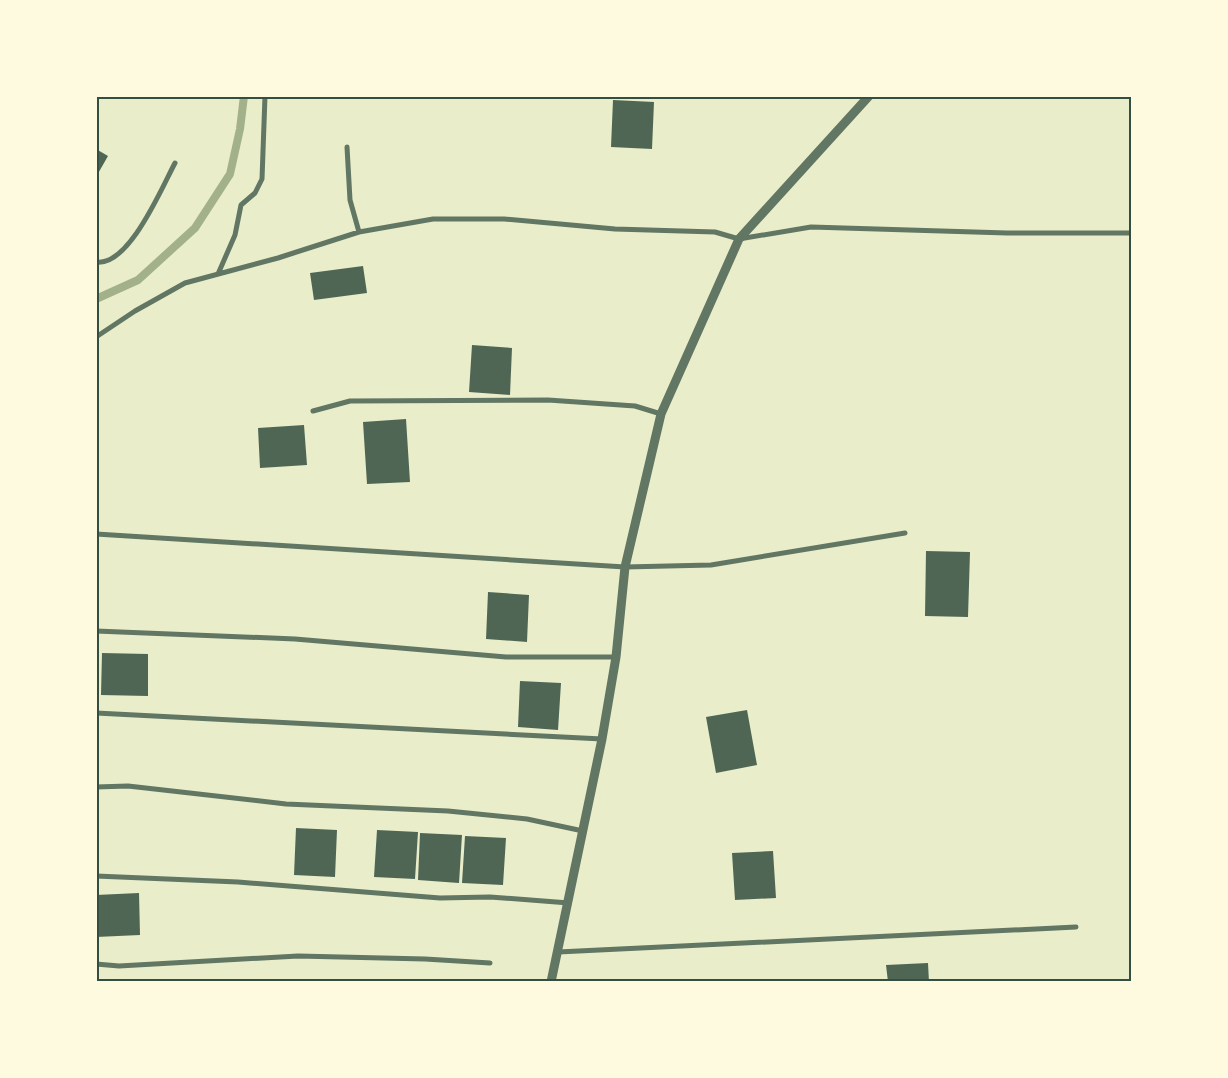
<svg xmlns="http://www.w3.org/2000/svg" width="1228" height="1078" font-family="Inter,sans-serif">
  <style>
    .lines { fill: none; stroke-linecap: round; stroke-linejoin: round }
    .stream { stroke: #a3b18a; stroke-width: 8 }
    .building { fill: #4f6655 }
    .minor { stroke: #617663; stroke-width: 5 }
    .tertiary { stroke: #617663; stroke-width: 9 }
    .neatline { fill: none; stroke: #344e41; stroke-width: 2 }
  </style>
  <rect width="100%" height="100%" fill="#e9edc9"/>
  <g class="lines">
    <!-- stream -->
    <path class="stream" d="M96 299 138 280 195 228 230 174 240 129 244 96"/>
  </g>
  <!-- building -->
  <path class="building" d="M613 100 654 102 652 149 611 147Z
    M96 149 108 156 96 177Z
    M363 266 367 293 314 300 310 273Z
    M472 345 512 348 510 395 469 392Z
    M406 419 410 482 367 484 363 422Z
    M304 425 307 465 260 468 258 428Z
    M926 551 970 552 968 617 925 616Z
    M488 592 529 595 527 642 486 639Z
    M102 653 148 654V696L101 695Z
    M520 681 561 683 558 730 518 727Z
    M747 710 757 765 716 773 706 717Z
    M296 828 337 830 335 877 294 875Z
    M377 830 418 832 415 879 374 877Z
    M420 833 462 835 459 883 418 880Z
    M465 836 506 838 503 885 462 883Z
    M773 851 776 898 735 900 732 853Z
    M139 893 140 935 96 937V895Z
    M928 963 929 982H888L886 965Z"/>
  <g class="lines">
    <!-- minor -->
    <path class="minor" d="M347 147 350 200 359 232
      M96 262C129 267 162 187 175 163
      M218 274 235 235 241 205 255 193 262 179 265 96
      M96 337 135 311 185 283 278 258 359 232 433 219H504L615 229 715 232 739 239 811 227 1007 233H1132
      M313 411 350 401 548 400 635 406 661 414
      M96 534 625 567 711 565 905 533
      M96 631 295 639 506 657H616
      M96 713 602 739
      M96 787 128 786 286 804 448 811 527 819 583 831
      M96 876 238 882 440 898 490 897 569 903
      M558 952 1076 927
      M96 964 119 966 298 956 425 959 490 963"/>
    <!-- tertiary -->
    <path class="tertiary" d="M551 982 602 739 616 657 625 567 661 414 739 239 869 96"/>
  </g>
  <!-- border -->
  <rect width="1228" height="1078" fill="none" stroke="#fefae0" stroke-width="195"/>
  <rect x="98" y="98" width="1032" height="882" class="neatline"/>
</svg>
